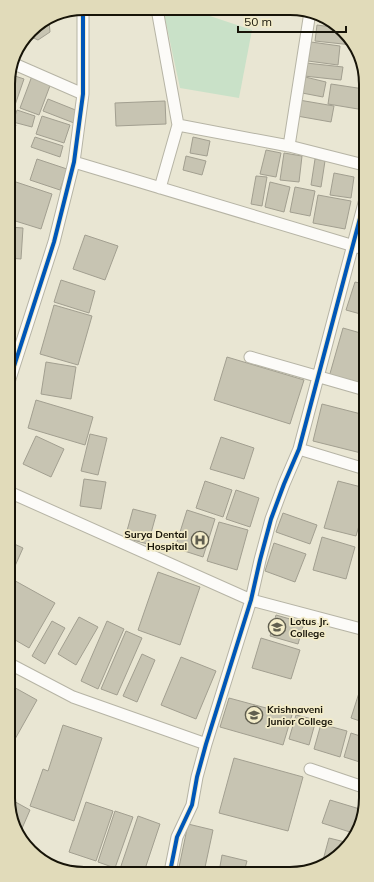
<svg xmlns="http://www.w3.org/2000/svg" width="374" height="882" font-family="Mulish,sans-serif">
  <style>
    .green { fill: #c9e1c8 }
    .building { fill: #c7c4b2; stroke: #a29f90 }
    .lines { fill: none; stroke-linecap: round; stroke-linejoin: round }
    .minor-casing { stroke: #b6b4a5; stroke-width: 13 }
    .minor { stroke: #fcfbf8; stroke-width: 11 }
    .cycleway-casing { stroke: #f3ecc9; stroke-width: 6 }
    .cycleway { stroke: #0057b8; stroke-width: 4 }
    .labels { text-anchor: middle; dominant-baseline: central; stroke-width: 3.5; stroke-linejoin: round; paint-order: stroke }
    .poi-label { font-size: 10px; font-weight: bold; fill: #171408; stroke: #f3ecc9; text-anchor: start }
    .rim { fill: none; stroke: #171408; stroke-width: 2 }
  </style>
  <rect width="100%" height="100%" fill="#e9e6d3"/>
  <!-- green -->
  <path class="green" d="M163 9H189L252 30 239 98 180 88Z"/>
  <!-- building -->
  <path class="building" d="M319 17 332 24 319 22Z
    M49 21 50 32 38 40 27 35 34 27Z
    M317 25 339 28 344 30 352 45 315 41Z
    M311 42 340 46 338 65 308 61Z
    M306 63 343 67 341 80 304 76Z
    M9 74 24 79 14 108 8 106V79Z
    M32 76 51 83 39 115 20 108Z
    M301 76 326 82 323 97 297 92Z
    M331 84 364 89V110L328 104Z
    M48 99 78 111 74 123 43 111Z
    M299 100 334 106 331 122 297 116Z
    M165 101 166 124 116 126 115 103Z
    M17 110 35 116 32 127 13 122Z
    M42 116 70 125 64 143 36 134Z
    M8 122 16 125 11 138 8 137Z
    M35 137 63 146 60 157 31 147Z
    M193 137 210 141 207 156 190 153Z
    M266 150 281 153 276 177 260 174Z
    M284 153 302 156 299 182 280 180Z
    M186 156 206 161 202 175 183 170Z
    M37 159 67 169 60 190 30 180Z
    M315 159 325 161 321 187 311 185Z
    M334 173 354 177 351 198 330 195Z
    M256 176 267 177 262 206 251 204Z
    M10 180 52 194 41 229 9 219V185Z
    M270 182 290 187 284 212 265 207Z
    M295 187 315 191 310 216 290 212Z
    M318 195 351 201 345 229 313 223Z
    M9 227 23 228 21 259 9 258Z
    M85 235 118 246 105 280 73 269Z
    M61 280 95 291 89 313 54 302Z
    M355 282 364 284V315L346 310Z
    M54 305 92 316 78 365 40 354Z
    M343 328 364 334V375L361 386 329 377Z
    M227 357 304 380 290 424 214 400Z
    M46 362 76 367 71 399 41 394Z
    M36 400 93 417 85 445 28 428Z
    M322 404 365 415V454L313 441Z
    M90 434 107 438 98 475 81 471Z
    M36 436 64 449 51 477 23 464Z
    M221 437 254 448 244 479 210 469Z
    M84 479 106 482 101 509 80 506Z
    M205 481 232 490 223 517 196 508Z
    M338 481 365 488V505L356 536 324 528Z
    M236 490 259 498 250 527 226 519Z
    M133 509 156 515 148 544 125 538Z
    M187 510 215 519 203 557 175 548Z
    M283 513 317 525 310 544 276 532Z
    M219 522 248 530 237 570 207 561Z
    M322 537 355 547 346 579 313 570Z
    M10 542 23 548 15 566 10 564Z
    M274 543 306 554 295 582 265 571Z
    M158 572 200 587 180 645 138 630Z
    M10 578 55 603 29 648 10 637Z
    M276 615 304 623 298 644 270 636Z
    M79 617 98 627 76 665 58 654Z
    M52 621 65 628 45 664 32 656Z
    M107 621 124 629 98 689 81 681Z
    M126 631 142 638 117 695 101 689Z
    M261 638 300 650 291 679 252 668Z
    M142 654 155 660 137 702 123 696Z
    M181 657 216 671 196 719 161 705Z
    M365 674 366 723 351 718Z
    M10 685 37 700 10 748Z
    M229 698 292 715 283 745 220 727Z
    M296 715 316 720 309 745 289 739Z
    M321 724 347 731 340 757 314 749Z
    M63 725 102 738 74 821 30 806 43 769 48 771Z
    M351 733 366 738V764L344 757Z
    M234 758 303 777 288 831 219 813Z
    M10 799 30 810 20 833 11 818Z
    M330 800 363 810 353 833 322 823Z
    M86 802 113 811 96 861 69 852Z
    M115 811 133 817 115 868 98 862Z
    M138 816 160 824 144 872H140L121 866Z
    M188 824 213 830 204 872H178Z
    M329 838 349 843 347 848 322 864Z
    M222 855 247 861 244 872H219Z"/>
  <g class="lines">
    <defs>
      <path id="minor" d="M157 9 178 125 160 188
        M12 63 83 94
        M178 125 289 146 364 165
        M289 146 310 12
        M74 162 364 249
        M250 357 365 390
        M9 382 54 242 74 162 83 94V8
        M299 449 365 469
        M9 492 251 600 365 630
        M10 664 73 697 206 744
        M310 769 366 788
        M170 872 177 837 192 805 197 777 206 744 251 600 260 560 271 519 284 484 299 449 364 203"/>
    </defs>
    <!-- minor casing -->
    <use href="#minor" class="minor-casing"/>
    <!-- minor -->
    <use href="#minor" class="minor"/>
    <defs>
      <path id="cycleway" d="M9 382 54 242 74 162 83 94V8
        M170 872 177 837 192 805 197 777 206 744 251 600 260 560 271 519 284 484 299 449 364 203"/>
    </defs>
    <!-- cycleway casing -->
    <use href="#cycleway" class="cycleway-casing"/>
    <!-- cycleway -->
    <use href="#cycleway" class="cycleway"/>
  </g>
  <!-- icons -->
  <defs>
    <symbol id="hospital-ring" viewBox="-11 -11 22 22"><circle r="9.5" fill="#f3ecc9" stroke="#605e4f" stroke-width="1.5"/><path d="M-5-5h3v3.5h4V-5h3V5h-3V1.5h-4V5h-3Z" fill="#605e4f"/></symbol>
    <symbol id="university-ring" viewBox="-11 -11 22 22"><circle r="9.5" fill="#f3ecc9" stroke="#605e4f" stroke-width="1.5"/><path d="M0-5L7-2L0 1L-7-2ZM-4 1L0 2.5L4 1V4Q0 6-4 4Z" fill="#605e4f"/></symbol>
  </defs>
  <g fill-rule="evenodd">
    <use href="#hospital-ring" x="190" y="530" width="20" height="20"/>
    <use href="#university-ring" x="267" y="617" width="20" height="20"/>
    <use href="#university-ring" x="244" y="705" width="20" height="20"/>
  </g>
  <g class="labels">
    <!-- poi labels -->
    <g class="poi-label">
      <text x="187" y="534" text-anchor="end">Surya Dental<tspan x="187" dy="12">Hospital</tspan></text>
      <text x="290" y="621">Lotus Jr.<tspan x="290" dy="12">College</tspan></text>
      <text x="267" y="709">Krishnaveni<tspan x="267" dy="12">Junior College</tspan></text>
    </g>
  </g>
  <!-- crop -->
  <path d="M0 0H374V882H0ZM84 15H290A69 69 0 0 1 359 84V798A69 69 0 0 1 290 867H84A69 69 0 0 1 15 798V84A69 69 0 0 1 84 15Z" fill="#e1dbba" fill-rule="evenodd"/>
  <path class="rim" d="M84 15H290A69 69 0 0 1 359 84V798A69 69 0 0 1 290 867H84A69 69 0 0 1 15 798V84A69 69 0 0 1 84 15Z"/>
  <!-- scale -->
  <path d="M238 26v6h108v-6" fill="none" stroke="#171408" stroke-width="2"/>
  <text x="244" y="26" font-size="12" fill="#171408" stroke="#f3ecc9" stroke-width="3" paint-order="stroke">50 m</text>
</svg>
